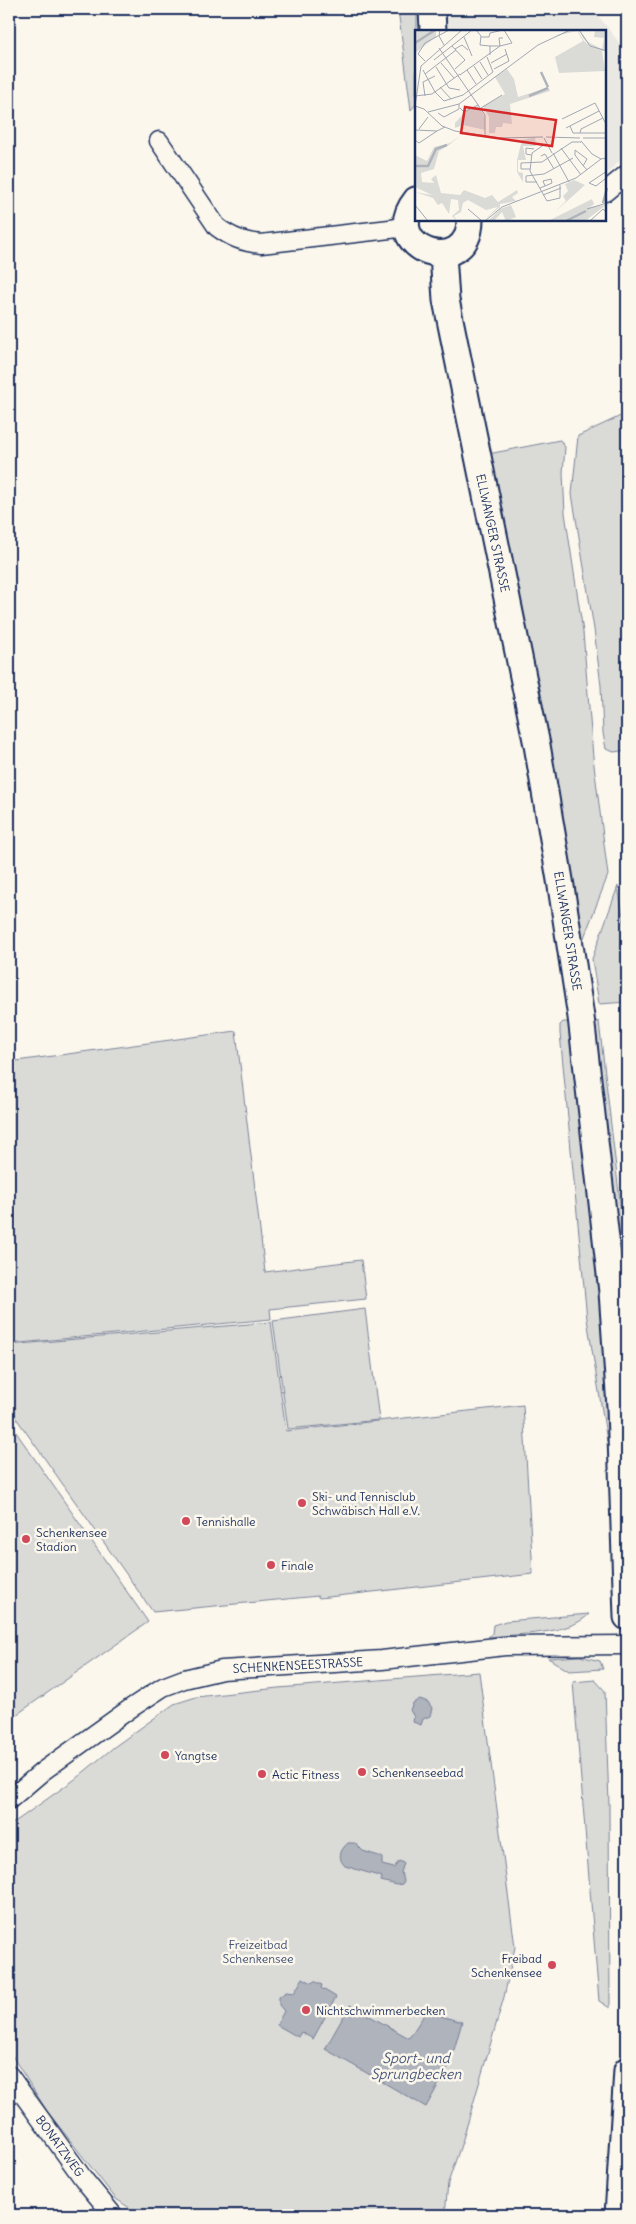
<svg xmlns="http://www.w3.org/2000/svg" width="636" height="2224" font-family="Delius,sans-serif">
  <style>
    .built { fill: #eae8e2 }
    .green { fill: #dadad7; stroke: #7a849a }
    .water { fill: #afb3bb; stroke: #747e96 }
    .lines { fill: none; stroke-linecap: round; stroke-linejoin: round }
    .street-casing { stroke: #1b2f5e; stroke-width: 21 }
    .secondary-casing { stroke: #1b2f5e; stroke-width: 29 }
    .street { stroke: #fbf7ec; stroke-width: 18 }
    .secondary { stroke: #fbf7ec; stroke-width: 25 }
    .poi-dot { fill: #d1495b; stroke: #fbf7ec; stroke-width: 2 }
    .labels { text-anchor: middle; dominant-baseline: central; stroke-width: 5; stroke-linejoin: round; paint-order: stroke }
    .street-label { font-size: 12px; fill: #1b2f5e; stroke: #fbf7ec }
    .poi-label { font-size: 12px; fill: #1b2f5e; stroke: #fbf7ec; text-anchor: start }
    .park-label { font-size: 12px; fill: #415176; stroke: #fbf7ec }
    .water-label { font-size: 14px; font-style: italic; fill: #47577a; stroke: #fbf7ec }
    .inset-river { fill: none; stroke: #afb3bb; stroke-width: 2.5 }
    .inset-road { fill: none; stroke: #a1a7b3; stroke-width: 1 }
    .view { fill: #d62828; fill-opacity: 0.15; stroke: #d62828; stroke-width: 2.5 }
    .inset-edge { fill: none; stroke: #1b2f5e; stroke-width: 2.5 }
  </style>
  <rect width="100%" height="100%" fill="#fbf7ec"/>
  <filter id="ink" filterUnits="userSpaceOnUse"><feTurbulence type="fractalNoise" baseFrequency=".02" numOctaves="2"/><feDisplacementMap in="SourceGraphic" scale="10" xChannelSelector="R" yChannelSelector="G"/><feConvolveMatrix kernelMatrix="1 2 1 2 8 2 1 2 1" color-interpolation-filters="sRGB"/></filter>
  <g filter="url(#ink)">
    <!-- built -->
    <path class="built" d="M444 9H593L627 53V153L605 176V31H446Z"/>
    <!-- green -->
    <path class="green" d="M398 9H417L416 104 411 110Z
      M627 413V750L614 752 606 749 603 733 601 686 594 629 572 494 578 436Z
      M560 440 565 447 563 473 565 513 583 632 593 757 608 875 580 948 488 454Z
      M618 886 627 941V1002L599 1004 592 959Z
      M596 1021 599 1022 627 1262V1381L593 1023Z
      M563 1022H567L572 1028 595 1224 610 1413 607 1441 587 1319 560 1033V1025Z
      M236 1031 265 1272 361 1260 366 1299 270 1309 271 1319 9 1344V1062Z
      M365 1309 379 1420 288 1429 273 1321Z
      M271 1322 286 1431 523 1405 533 1574 319 1598 318 1596 153 1612 9 1408V1345Z
      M9 1422 148 1622 9 1720Z
      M589 1614C570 1635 516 1634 488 1637L492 1634 493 1625 506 1621Z
      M580 1656 600 1661 603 1669 569 1671 548 1658Z
      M479 1672 515 1947 504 1997 463 2139 448 2183 445 2215H140L116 2199 47 2111 9 2051V1826L74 1780 114 1747 174 1704 196 1697 278 1688Z
      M595 1680 605 1691 609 1804 610 2008 599 2001 573 1682Z"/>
    <!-- water -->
    <path class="water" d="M420 1699 428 1702 432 1708 430 1716 423 1719 421 1725 413 1722 414 1717 410 1710 413 1703Z
      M348 1843H355L363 1851 382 1857V1865L394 1868 399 1861 404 1863 401 1872 404 1881 402 1884 397 1885 381 1881 382 1877 345 1866C337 1858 340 1850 348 1843Z
      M303 1978 312 1983 314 1981 322 1985 321 1988 336 1997 313 2039 301 2032 298 2037 277 2025 284 2011 279 2005V1997L286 1992 294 1993Z
      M350 2005 409 2038 426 2012 462 2022 450 2064 426 2107 325 2049Z"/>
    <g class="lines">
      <defs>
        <path id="street" d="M159 141 217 227C232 238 243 242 261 244L407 227
          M605 192 627 174
          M9 1800 43 1771 131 1708 163 1687 184 1679 222 1670 382 1660 505 1646 627 1645
          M9 2075 85 2181 113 2215"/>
        <path id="secondary" d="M432 9 433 31
          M416 200C377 249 469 281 470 220
          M443 254 446 300 537 745 560 880 581 1017 612 1292 620 1407 627 1617
          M618 2215 627 2070"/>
      </defs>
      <!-- street casing -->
      <use href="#street" class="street-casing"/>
      <!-- secondary casing -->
      <use href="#secondary" class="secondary-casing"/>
      <!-- street -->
      <use href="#street" class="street"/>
      <!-- secondary -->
      <use href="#secondary" class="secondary"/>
    </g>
  </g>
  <!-- markers -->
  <g class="poi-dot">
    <circle cx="302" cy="1503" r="5"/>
    <circle cx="186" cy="1521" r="5"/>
    <circle cx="26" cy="1539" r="5"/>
    <circle cx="271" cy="1565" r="5"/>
    <circle cx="165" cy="1755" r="5"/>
    <circle cx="362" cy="1772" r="5"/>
    <circle cx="262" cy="1774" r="5"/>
    <circle cx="552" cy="1965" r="5"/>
    <circle cx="306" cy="2010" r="5"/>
  </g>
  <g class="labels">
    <!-- street labels -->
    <g class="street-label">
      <text transform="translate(493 533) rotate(78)">ELLWANGER STRASSE</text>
      <text transform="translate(568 931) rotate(81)">ELLWANGER STRASSE</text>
      <text transform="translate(298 1665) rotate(-3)">SCHENKENSEESTRASSE</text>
      <text transform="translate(60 2146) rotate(54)">BONATZWEG</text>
    </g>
    <!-- poi labels -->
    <g class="poi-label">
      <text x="312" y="1496">Ski- und Tennisclub<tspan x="312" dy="14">Schwäbisch Hall e.V.</tspan></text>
      <text x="196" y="1521">Tennishalle</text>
      <text x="36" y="1532">Schenkensee<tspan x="36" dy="14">Stadion</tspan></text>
      <text x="281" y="1565">Finale</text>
      <text x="175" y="1755">Yangtse</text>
      <text x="372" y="1772">Schenkenseebad</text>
      <text x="272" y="1774">Actic Fitness</text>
      <text x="542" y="1958" text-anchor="end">Freibad<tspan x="542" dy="14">Schenkensee</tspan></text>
      <text x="316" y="2010">Nichtschwimmerbecken</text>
    </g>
    <!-- park labels -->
    <g class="park-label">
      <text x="258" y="1944">Freizeitbad<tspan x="258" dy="14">Schenkensee</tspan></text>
    </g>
    <!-- water labels -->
    <g class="water-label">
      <text x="416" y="2058">Sport- und<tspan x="416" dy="16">Sprungbecken</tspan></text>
    </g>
  </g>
  <!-- overview -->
  <g transform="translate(415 30)">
    <rect width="191" height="191" fill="#fbf7ec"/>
    <path d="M0 0H21V7L0 23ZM155 0 163 1 169 11 178 18 168 8 165 0 173 12 187 19 189 8 179 7 180 0H191V21H187L190 41 144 43 140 27 168 11 162 1 140 6ZM92 39 99 49 103 67 132 58 126 41 135 61 95 74 97 94 88 93 87 97H81L80 103H74V87L68 76 90 64 80 47ZM63 76 70 87V100L48 95 40 98V93L50 82ZM45 106 34 115 24 121 19 139 6 143 7 152 19 153 16 149 21 145 26 163 45 165 49 160 70 168 77 165 83 172 102 160 103 163 97 167 101 171 85 174V177L68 191 83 177 71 180 53 170 48 173 46 182 39 186 42 191 37 186 44 180 43 170 36 169 34 184 27 173 23 175 18 168 0 162 17 165 0 157V125L12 131 19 117 35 113ZM120 107 121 116H108L111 130H103V142L108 143V152L102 142V130L107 110ZM159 150 170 155 140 182 151 171 148 166 153 161 150 154 146 156ZM177 169 179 174 175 177 191 175 170 191H133ZM96 175 101 187 91 191 87 182 79 191 74 190 85 179Z" fill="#dadad7"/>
    <path class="inset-river" d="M0 13 20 0M126 42 133 57M114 66 133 58M0 136H13L21 119 32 115M188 173 192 158M151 191 171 181"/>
    <path class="inset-road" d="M25 0 24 6 29 15M61 0 66 6 65 15 75 16V25M164 0 175 16 192 21M49 7 57 26M66 7H74L75 3 88 0M37 16 50 30 40 39M75 16H85L84 8H88M24 18 70 85V106M40 19 47 15 53 20M19 30 57 0M10 31 3 24 10 13 34 0M65 32 73 45M26 33 39 48M76 33 92 24M59 36 67 49M21 37 34 58 45 60M79 39 94 31 90 19M8 40 20 62 29 71 48 65 78 42 72 27M52 40 61 54M10 44 41 20M45 45 85 16 97 13 89 0M25 57 36 69M0 66 17 64 45 44M10 66 8 52 20 46M0 76 9 79 27 96 40 101 85 108 128 107M0 76 6 36 47 0M45 78 49 82 63 75M66 78 87 65M13 82 44 74 123 15 155 0M23 83 29 87 44 79V74M147 89 180 73 192 96M155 96 158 103H192M151 98 184 81M4 99 13 87M0 100 22 101 30 97M165 103 166 99 188 88M131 107 165 108M129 108 137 123M168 108H192M0 110 4 113 22 101M166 111 177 124 186 129 192 128M130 114 117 123 115 141 132 171 145 168V155M146 118 166 145M138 123 154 152M116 125 111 124V118L119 119M126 126 130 124 139 139M168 136 172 129 160 120V125L166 133 172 140M115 139H106V133L127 132 157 112H166M122 152H111V146L129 144 158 128M174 153 192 141M174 153 181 156 190 149M125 158 130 156 137 153 136 149 128 151 130 156M128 165 146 158M0 175 13 191M53 179 67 191M172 179 192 173M70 191 87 177 161 148 186 129M175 191 188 179 192 183"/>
    <path class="view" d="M50 77 141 90 137 116 46 103Z"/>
    <rect width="191" height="191" class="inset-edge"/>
  </g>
  <!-- margin -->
  <rect width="636" height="2224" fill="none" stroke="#fbf7ec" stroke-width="30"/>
  <rect x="15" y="15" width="606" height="2194" fill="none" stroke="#1b2f5e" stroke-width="2" filter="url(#ink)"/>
</svg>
